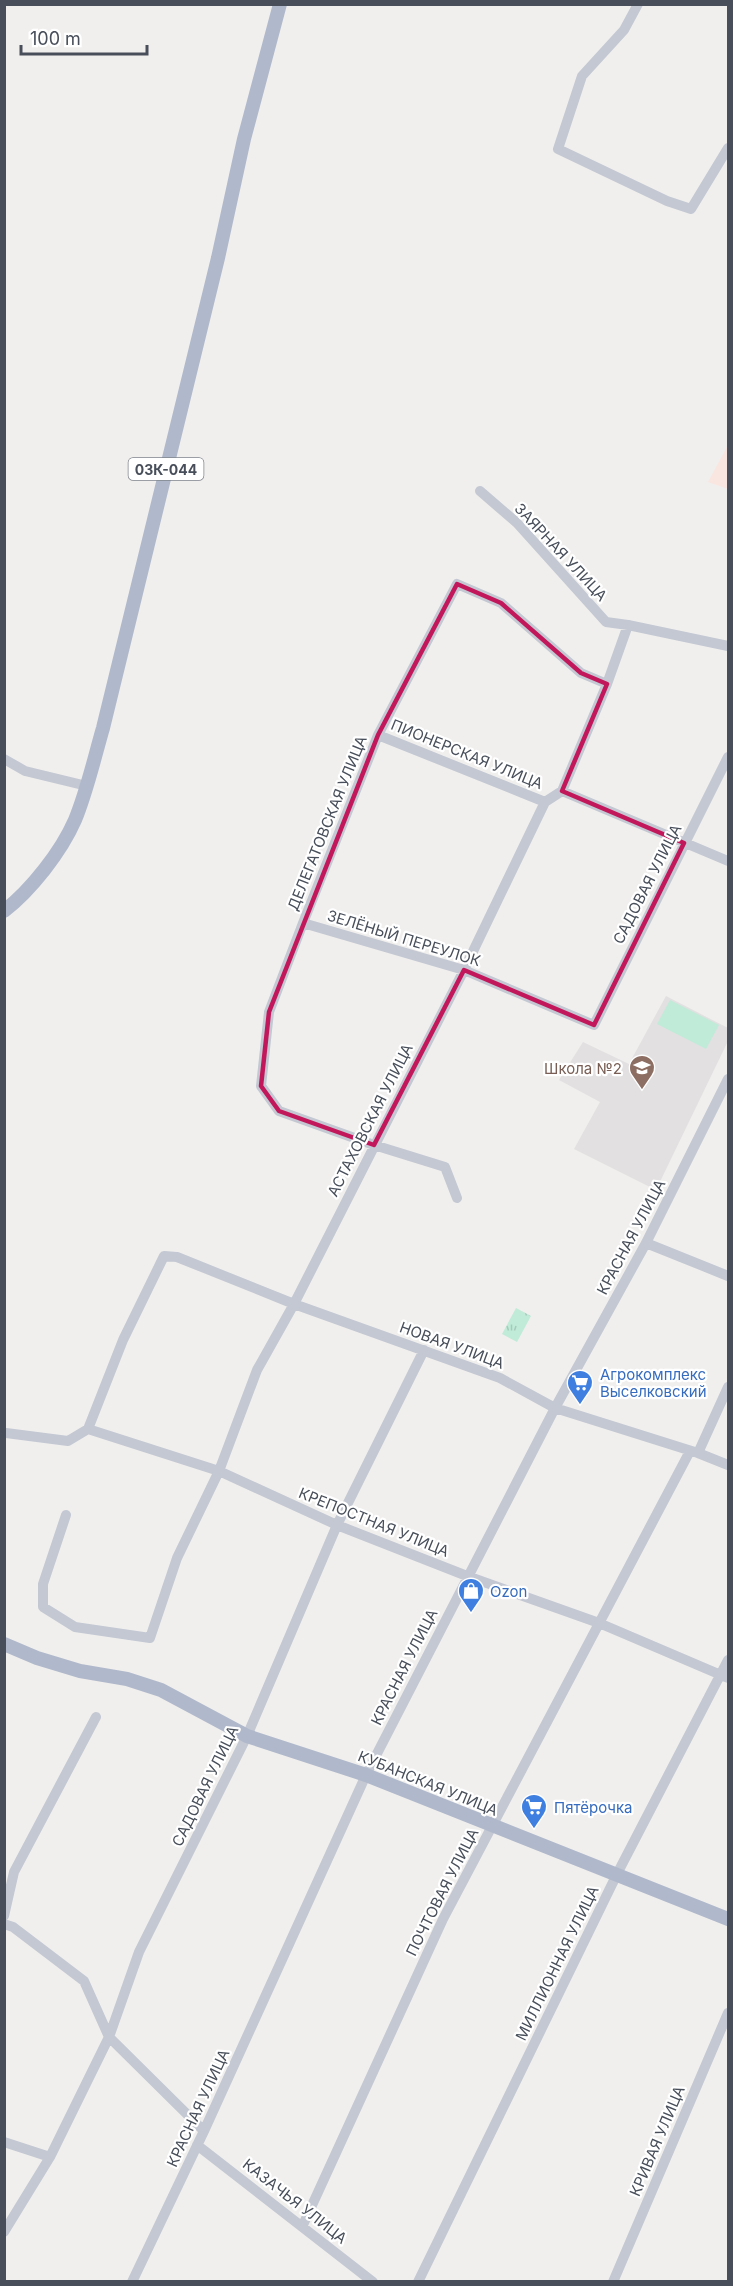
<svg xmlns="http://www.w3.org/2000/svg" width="733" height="2286" font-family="Inter,sans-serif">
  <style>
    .education { fill: #e2e0e0 }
    .medical { fill: #f9e6e0 }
    .green { fill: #c0ebd8 }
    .park { fill: url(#park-tufts) }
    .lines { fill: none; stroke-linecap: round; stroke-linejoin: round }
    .minor { stroke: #c3c8d2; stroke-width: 10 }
    .major { stroke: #b0b9cb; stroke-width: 14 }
    .marked { fill: none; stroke: #c2185b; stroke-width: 4.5; stroke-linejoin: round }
    .labels { text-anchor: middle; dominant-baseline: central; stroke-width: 4.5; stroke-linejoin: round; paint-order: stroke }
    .shield { fill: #fff; stroke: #7f848c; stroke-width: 1.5 }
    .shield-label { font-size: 14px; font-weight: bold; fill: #484f5a }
    .street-label { font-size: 15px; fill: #484f5a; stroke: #fff }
    .education-label { font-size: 15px; fill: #785e54; stroke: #fff; text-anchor: end }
    .shop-label { font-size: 15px; fill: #366cbe; stroke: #fff; text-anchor: start }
  </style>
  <defs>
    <pattern id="park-tufts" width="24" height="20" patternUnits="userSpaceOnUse" patternTransform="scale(1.5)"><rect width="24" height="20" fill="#c0ebd8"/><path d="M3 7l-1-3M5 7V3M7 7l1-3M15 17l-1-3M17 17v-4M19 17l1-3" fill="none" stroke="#a6cbbc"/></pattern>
  </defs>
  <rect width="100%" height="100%" fill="#f1efee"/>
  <!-- education -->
  <path class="education" d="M666 996 728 1028V1041L656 1190 574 1149 600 1102 559 1080 583 1042 629 1064Z"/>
  <!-- medical -->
  <path class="medical" d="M728 445V489L708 482Z"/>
  <!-- green -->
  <path class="green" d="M670 1000 719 1025 706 1049 657 1024Z"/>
  <!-- park -->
  <path class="park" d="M516 1308 531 1316 517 1342 502 1334Z"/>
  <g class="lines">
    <!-- minor -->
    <path class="minor" d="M638 4 624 30 582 76 558 149 667 201 691 209 728 148
      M480 491 517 523 606 622 628 625 728 646
      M378 735 545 802
      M4 759 25 771 87 786
      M562 791 728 861
      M303 923 464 970 594 1025 728 757
      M457 1198 445 1167 374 1145 279 1111 261 1086 269 1012 303 923 378 735 457 584 501 603 581 673 607 684
      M646 1243 728 1276
      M88 1429 123 1340 164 1256 177 1257 294 1304 500 1378 555 1408 698 1453 728 1465
      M6 1433 68 1441 88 1429 219 1471 337 1525 467 1576 599 1623 728 1678
      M698 1453 728 1387
      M66 1515 43 1584V1607L75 1627 150 1638 177 1558 219 1471 257 1370 294 1304 464 970 545 802 562 791 607 684 628 625
      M4 1916 14 1872 96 1717
      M4 1924 13 1927 84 1981 109 2037 204 2131
      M4 2142 50 2157
      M197 2145 373 2282
      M303 2225 443 1919 690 1451
      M4 2232 50 2157 109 2037 139 1952 247 1736 337 1525 424 1350
      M132 2282 204 2131 366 1775 555 1408 646 1243 728 1079
      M418 2282 617 1874 728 1660
      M613 2282 728 2013"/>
    <!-- major -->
    <path class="major" d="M4 911C31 890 61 852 75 820 87 791 94 759 103 728L218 258 244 139 280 4
      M4 1644 37 1658 80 1671 127 1679 161 1690 247 1736 366 1775 728 1919"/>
  </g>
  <!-- marked area -->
  <path class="marked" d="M457 584 501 603 581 673 607 684 562 791 684 843 594 1025 464 970 374 1145 279 1111 261 1086 269 1012 378 735Z"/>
  <!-- icons -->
  <defs>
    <symbol id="school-pin" viewBox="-11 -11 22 30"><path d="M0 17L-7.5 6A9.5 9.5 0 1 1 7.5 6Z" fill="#8d6e63" stroke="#fff"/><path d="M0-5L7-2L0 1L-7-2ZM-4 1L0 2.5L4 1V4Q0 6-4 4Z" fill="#fff"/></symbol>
    <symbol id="supermarket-pin" viewBox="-11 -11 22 30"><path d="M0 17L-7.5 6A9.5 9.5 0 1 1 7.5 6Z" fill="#3f7fe0" stroke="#fff"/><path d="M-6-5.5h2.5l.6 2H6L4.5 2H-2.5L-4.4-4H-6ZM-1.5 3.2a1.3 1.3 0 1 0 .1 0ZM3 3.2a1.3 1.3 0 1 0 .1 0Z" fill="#fff"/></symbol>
    <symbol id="shop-pin" viewBox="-11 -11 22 30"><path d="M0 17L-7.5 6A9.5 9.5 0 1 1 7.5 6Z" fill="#3f7fe0" stroke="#fff"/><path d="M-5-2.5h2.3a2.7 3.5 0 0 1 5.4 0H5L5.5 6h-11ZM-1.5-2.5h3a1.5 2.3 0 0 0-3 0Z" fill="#fff"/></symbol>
  </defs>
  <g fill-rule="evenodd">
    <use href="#school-pin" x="627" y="1053" width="30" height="40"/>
    <use href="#supermarket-pin" x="565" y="1368" width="30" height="40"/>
    <use href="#shop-pin" x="456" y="1576" width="30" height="40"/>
    <use href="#supermarket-pin" x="519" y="1792" width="30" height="40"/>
  </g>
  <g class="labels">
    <!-- shield labels -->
    <rect class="shield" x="128.5" y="458" width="75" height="22" rx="4.5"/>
    <g class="shield-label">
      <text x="166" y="469">03К-044</text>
    </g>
    <!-- street labels -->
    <g class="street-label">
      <text transform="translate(561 552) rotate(47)">ЗАЯРНАЯ УЛИЦА</text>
      <text transform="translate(467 754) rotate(22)">ПИОНЕРСКАЯ УЛИЦА</text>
      <text transform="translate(327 823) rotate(-68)">ДЕЛЕГАТОВСКАЯ УЛИЦА</text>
      <text transform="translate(647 884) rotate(-63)">САДОВАЯ УЛИЦА</text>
      <text transform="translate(404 938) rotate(17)">ЗЕЛЁНЫЙ ПЕРЕУЛОК</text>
      <text transform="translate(370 1120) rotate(-63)">АСТАХОВСКАЯ УЛИЦА</text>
      <text transform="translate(631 1237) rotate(-62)">КРАСНАЯ УЛИЦА</text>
      <text transform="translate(452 1345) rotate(20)">НОВАЯ УЛИЦА</text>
      <text transform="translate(374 1522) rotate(22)">КРЕПОСТНАЯ УЛИЦА</text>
      <text transform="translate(404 1667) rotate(-63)">КРАСНАЯ УЛИЦА</text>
      <text transform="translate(428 1783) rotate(22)">КУБАНСКАЯ УЛИЦА</text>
      <text transform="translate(205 1786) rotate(-64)">САДОВАЯ УЛИЦА</text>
      <text transform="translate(442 1892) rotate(-63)">ПОЧТОВАЯ УЛИЦА</text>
      <text transform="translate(557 1963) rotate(-64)">МИЛЛИОННАЯ УЛИЦА</text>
      <text transform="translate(198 2108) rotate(-65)">КРАСНАЯ УЛИЦА</text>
      <text transform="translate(657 2141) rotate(-67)">КРИВАЯ УЛИЦА</text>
      <text transform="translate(295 2201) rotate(38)">КАЗАЧЬЯ УЛИЦА</text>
    </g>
    <!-- education labels -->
    <g class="education-label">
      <text x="622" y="1068">Школа №2</text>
    </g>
    <!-- shop labels -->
    <g class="shop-label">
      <text x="600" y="1374">Агрокомплекс<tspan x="600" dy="17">Выселковский</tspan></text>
      <text x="490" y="1591">Ozon</text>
      <text x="554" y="1807">Пятёрочка</text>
    </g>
  </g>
  <!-- border -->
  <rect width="733" height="2286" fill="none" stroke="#484f5a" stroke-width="12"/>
  <!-- scale -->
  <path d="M21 45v9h126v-9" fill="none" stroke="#484f5a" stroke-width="3"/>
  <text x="30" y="45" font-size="18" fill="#484f5a" stroke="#ffffff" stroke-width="4.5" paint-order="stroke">100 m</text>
</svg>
